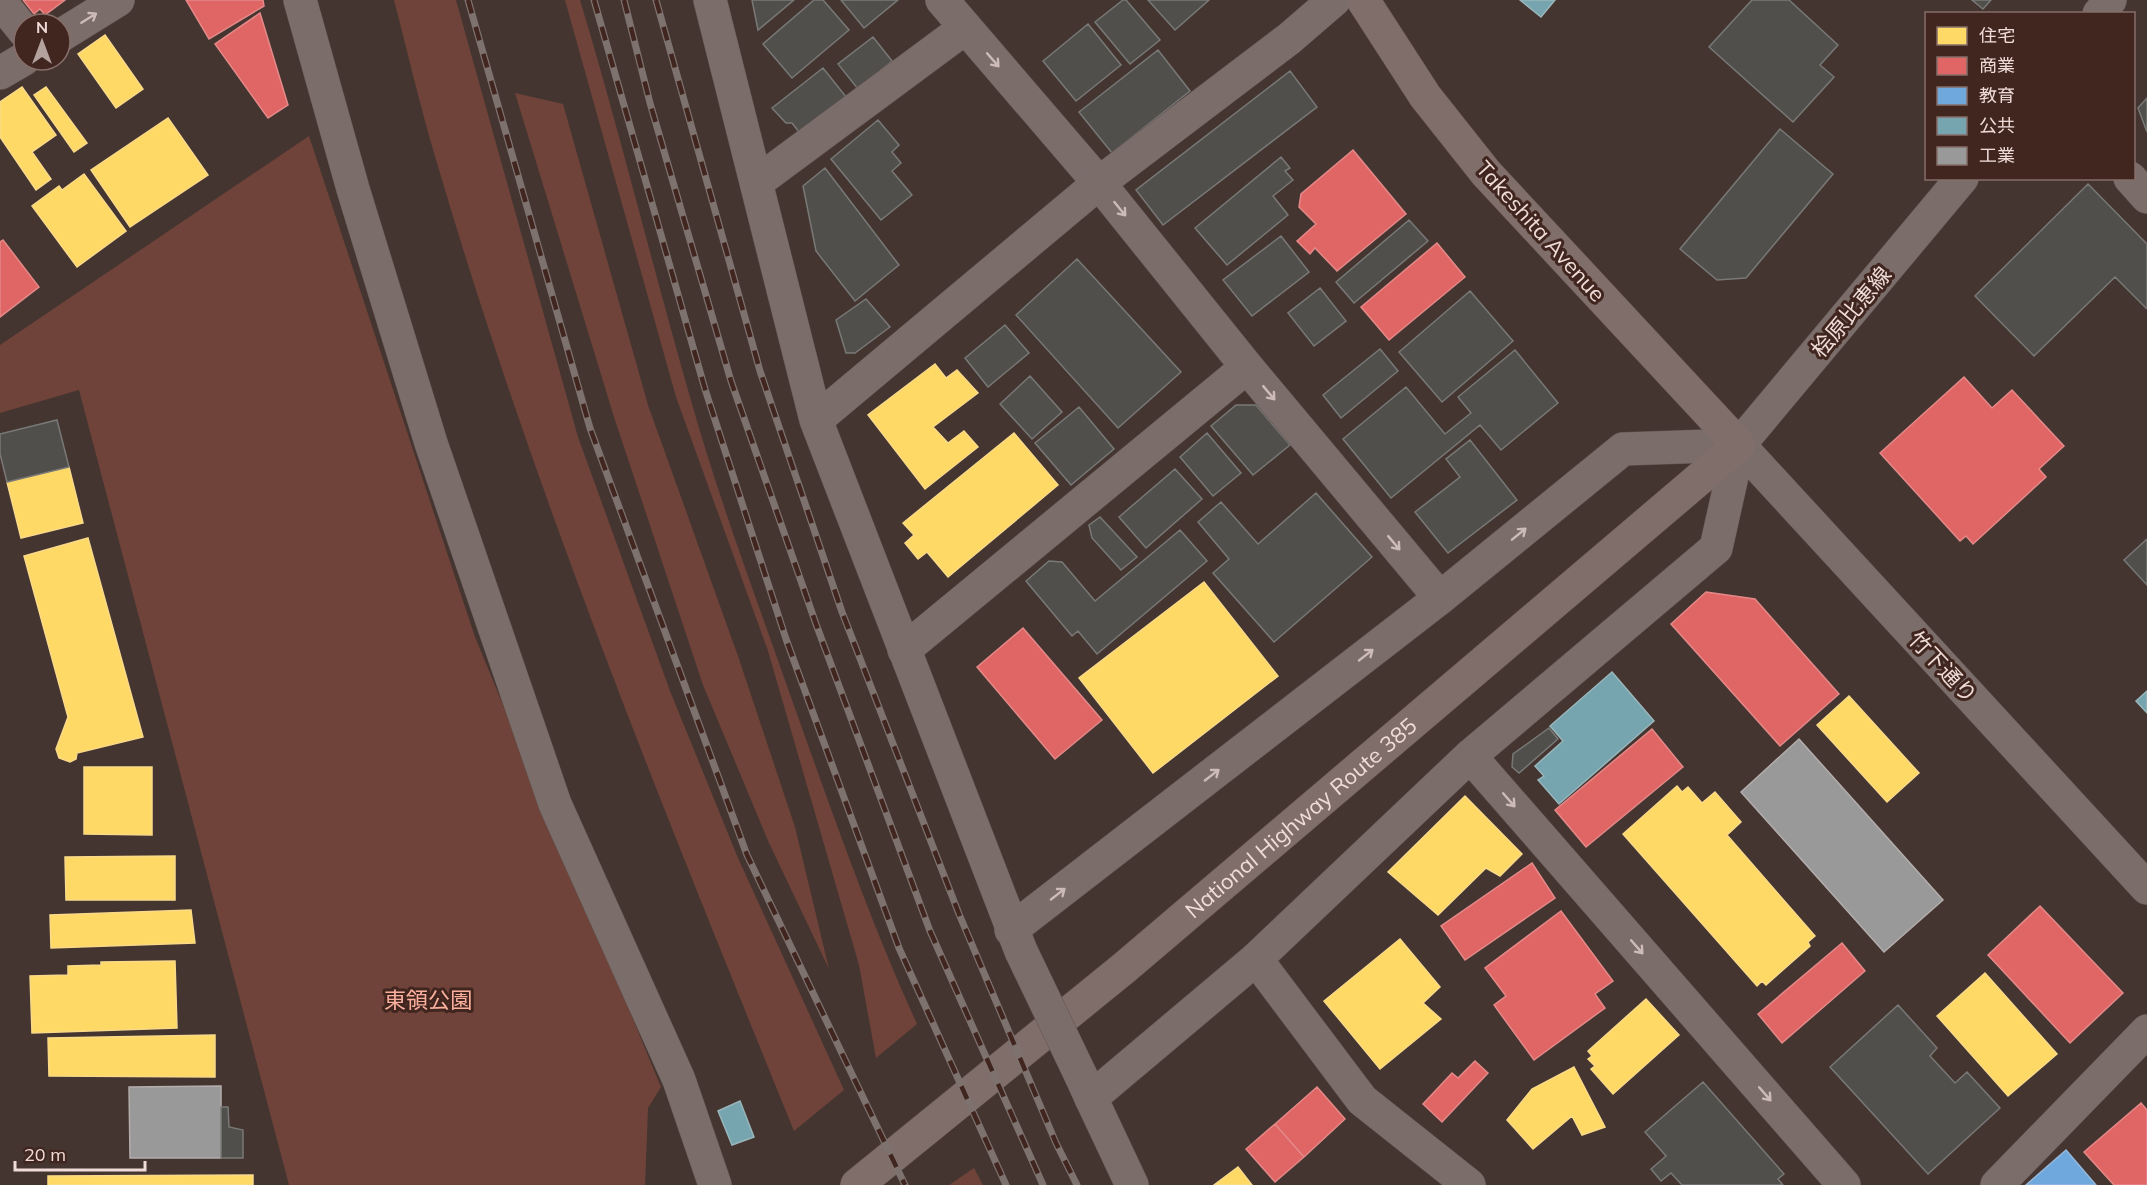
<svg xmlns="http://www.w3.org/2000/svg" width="2147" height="1185" font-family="Mulish,'Noto Sans JP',sans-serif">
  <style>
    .green { fill: #6f4339 }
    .homes { fill: #ffd966; stroke: #fada88; stroke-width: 1.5 }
    .shops { fill: #e06666; stroke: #e48988; stroke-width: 1.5 }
    .schools { fill: #6fa8dc; stroke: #95b8db; stroke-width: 1.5 }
    .public { fill: #76a5af; stroke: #9ab6bb; stroke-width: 1.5 }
    .industry { fill: #999; stroke: #b3adac; stroke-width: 1.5 }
    .building { fill: #504f4c; stroke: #787976; stroke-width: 1.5 }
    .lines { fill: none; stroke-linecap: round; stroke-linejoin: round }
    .minor-casing { stroke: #615350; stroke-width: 34 }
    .tertiary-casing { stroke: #615350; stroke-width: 34 }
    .secondary-casing { stroke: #615350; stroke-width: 34 }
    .trunk-casing { stroke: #615350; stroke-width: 34 }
    .minor { stroke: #7a6d6a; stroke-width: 33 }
    .tertiary { stroke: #7a6d6a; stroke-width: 33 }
    .secondary { stroke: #7a6d6a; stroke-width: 33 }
    .trunk { stroke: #806e6a; stroke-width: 33 }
    .rail-casing { stroke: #7e726f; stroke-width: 7 }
    .rail { stroke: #41251f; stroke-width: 4.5; stroke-dasharray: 14; stroke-linecap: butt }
    .tertiary-bridge-casing { stroke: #615350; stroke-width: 34; stroke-linecap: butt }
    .tertiary-bridge { stroke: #7a6d6a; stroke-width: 33 }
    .oneway { stroke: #ccbbb7 }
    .labels { text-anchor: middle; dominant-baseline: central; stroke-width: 6; stroke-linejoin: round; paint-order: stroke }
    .street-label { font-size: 22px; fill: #efdcd8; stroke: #41251f }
    .park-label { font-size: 22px; fill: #fbb09e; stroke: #41251f }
  </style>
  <rect width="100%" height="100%" fill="#443531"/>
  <!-- green -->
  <path class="green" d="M394 0H456L578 437 670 691 738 858 844 1090 794 1131C665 813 534 494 437 163 421 110 408 54 394 0Z
    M565 0H580C620 132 652 265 690 397 719 500 757 600 792 700 831 809 869 919 917 1024L876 1058 859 965 768 651 676 397Z
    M515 93 563 104 648 405 739 659 795 827 829 969 769 843 703 685 614 417Z
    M309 136 475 637 661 1087 648 1108 645 1185H289L79 390 0 413V345Z
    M974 1168 983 1185H949Z"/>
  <!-- homes -->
  <path class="homes" d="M105 35 143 89 116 108 78 54Z
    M22 87 56 135 32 152 51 179 36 190 0 137V102Z
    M46 87 87 143 74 152 34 95Z
    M168 118 208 175 130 227 91 170Z
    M84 174 126 231 77 267 32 206 59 186 62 190Z
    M935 364 946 378 957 370 978 393 933 427 948 443 964 431 978 447 925 489 868 415Z
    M1014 433 1058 485 948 577 927 552 918 559 905 543 914 535 903 523Z
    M69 467 83 523 21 538 7 482Z
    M88 538 143 737 77 753 76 759 70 762 59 758 56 749 68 717 24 556Z
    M1204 582 1278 676 1153 773 1079 678Z
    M1849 696 1919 773 1887 802 1817 725Z
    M84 767H152V835L84 834Z
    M1677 786 1682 792 1688 787 1702 803 1715 792 1741 822 1727 835 1815 936 1808 942 1810 946 1766 985 1762 981 1757 986 1623 834Z
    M1465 796 1522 854 1500 876 1486 868 1438 915 1388 872Z
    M175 856V900H66L65 857Z
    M191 910 195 943 51 948 50 915Z
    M1400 939 1440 987 1423 1003 1441 1019 1380 1069 1324 1001Z
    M175 961 177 1028 32 1033 30 976 68 975V966L101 965V962Z
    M1985 973 2057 1054 2008 1096 1937 1016Z
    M1646 999 1679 1035 1613 1094 1591 1069 1595 1066 1588 1059 1592 1056 1588 1051Z
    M215 1035V1077L49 1076 48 1038Z
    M1574 1067 1605 1127 1582 1135 1572 1116 1533 1149 1507 1120 1532 1089Z
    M1238 1167 1252 1185H1214Z
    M253 1175V1185H48V1176Z"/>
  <!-- shops -->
  <path class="shops" d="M23 0H65L45 15 40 9 34 14Z
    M186 0H263L264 6 209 39Z
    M260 13 288 105 268 118 215 44Z
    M1353 150 1406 214 1337 271 1315 248 1310 254 1297 241 1316 224 1299 207 1301 194Z
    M3 240 39 287 0 317V242Z
    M1437 243 1465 277 1389 340 1361 307Z
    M1964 377 1992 408 2012 390 2064 446 2039 469 2046 477 1973 544 1966 536 1960 541 1880 453Z
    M1706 592 1755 599 1839 694 1780 746 1671 624Z
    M1023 628 1102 720 1055 759 977 667Z
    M1652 729 1683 767 1586 847 1555 810Z
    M1532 863 1555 898 1465 960 1441 926Z
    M2040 906 2123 993 2070 1043 1988 955Z
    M1561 911 1613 981 1595 994 1605 1008 1534 1060 1494 1005 1506 996 1485 968Z
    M1842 943 1865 971 1782 1043 1758 1014Z
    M1475 1061 1488 1073 1442 1122 1423 1104 1452 1073 1458 1078Z
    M1317 1087 1345 1119 1304 1157 1275 1124Z
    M2141 1103 2147 1110V1185H2114L2084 1152Z
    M1275 1124 1304 1157 1275 1182 1246 1149Z"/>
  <!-- schools -->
  <path class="schools" d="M2066 1150 2096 1185H2026Z"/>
  <!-- public -->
  <path class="public" d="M1520 0H1555L1541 17Z
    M1612 672 1654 721 1559 804 1538 780 1544 776 1535 766 1563 741 1550 726Z
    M2147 691V713L2136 701Z
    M740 1101 754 1137 732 1145 718 1111Z"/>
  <!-- industry -->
  <path class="industry" d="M1799 739 1943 900 1884 952 1741 792Z
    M221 1086V1158H130L129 1087Z"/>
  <!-- building -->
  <path class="building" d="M752 0H794L758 30Z
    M814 0H823L849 30 792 78 763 44Z
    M841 0H898L864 28Z
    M1123 0H1126L1160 40 1130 64 1095 22Z
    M1148 0H1209L1175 30Z
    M1752 0H1789L1838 45 1820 65 1834 77 1793 122 1709 47Z
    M1972 0H1991L1983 9Z
    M1088 24 1121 65 1076 101 1043 61Z
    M873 37 892 61 858 89 838 64Z
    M1158 50 1190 91 1112 153 1079 112Z
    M823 68 851 103 803 137 792 123H786L772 108Z
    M1290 71 1317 107 1163 225 1136 190Z
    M2147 98V132L2138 108Z
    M878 120 899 145 892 152 901 163 892 171 912 195 881 220 831 159Z
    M1780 129 1833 174 1746 278 1717 280 1680 249Z
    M1281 157 1290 168 1285 171 1293 180 1273 196 1288 215 1227 265 1195 228Z
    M825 168 899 265 855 301 816 251 803 186Z
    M2088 184 2147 244V309L2115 277 2034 356 1975 296Z
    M1409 220 1428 241 1354 303 1336 282Z
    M1281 236 1309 272 1252 316 1223 280Z
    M1077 259 1181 372 1118 428 1016 315Z
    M1320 288 1346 321 1314 346 1288 313Z
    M1470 291 1513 341 1442 402 1399 352Z
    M866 299 890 327 855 353H846L836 320Z
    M1005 325 1029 353 988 387 965 358Z
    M1380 349 1398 371 1341 418 1323 395Z
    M1515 350 1558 403 1501 450 1480 425 1391 498 1343 439 1406 387 1445 434 1471 413 1458 397Z
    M1030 376 1062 412 1032 439 1000 404Z
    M1236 405H1256L1290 445 1253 475 1211 426Z
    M1079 407 1114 449 1071 485 1035 443Z
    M57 420 69 467 7 482 0 454V434Z
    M1207 433 1241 473 1213 496 1180 457Z
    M1470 440 1517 500 1448 553 1415 512 1460 477 1446 459Z
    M1175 469 1202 499 1146 548 1119 517Z
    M1316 493 1372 557 1274 642 1213 573 1229 559 1198 522 1221 502 1258 544Z
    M1100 517 1137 557 1121 570 1092 538 1089 525Z
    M1180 530 1207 561 1097 654 1078 631 1072 636 1026 581 1049 561 1062 562 1095 601Z
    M2147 539V585L2124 560Z
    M1549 728 1558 739 1519 773 1512 767 1513 754Z
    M1898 1005 1937 1048 1930 1056 1955 1083 1967 1072 2000 1108 1928 1174 1830 1067Z
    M1703 1082 1784 1174 1778 1179 1783 1185H1682L1671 1173 1661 1181 1651 1169 1666 1156 1645 1132Z
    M221 1107H228L229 1127 243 1130V1158H221Z"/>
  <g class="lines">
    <defs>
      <path id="minor" d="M942 0 1099 183 1247 367 1440 598
        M0 1 24 31
        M60 36 118 0
        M0 73 24 59
        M2130 178 2147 197
        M757 182 965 28
        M904 650 1247 367
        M1011 930 1440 598 1623 449 1739 445 1716 548 1470 756 1844 1185
        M1256 959 1362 1100 1469 1185
        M1091 1098 1132 1185
        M1997 1185 2147 1031"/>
      <path id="tertiary" d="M300 0 353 189 431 443 555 804 679 1080 715 1185
        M710 0 816 420 1021 951
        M816 420 1099 183 1290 38 1334 0
        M1081 1076 1091 1098 1256 959 1470 756"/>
      <path id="secondary" d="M2099 14 2110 0
        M1962 178 1739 445 2147 888"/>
      <g id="trunk">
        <path id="s1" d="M857 1185 1124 968 1739 445 1486 173 1425 96 1363 0"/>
      </g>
    </defs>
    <!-- minor casing -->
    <use href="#minor" class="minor-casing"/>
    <!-- tertiary casing -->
    <use href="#tertiary" class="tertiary-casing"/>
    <!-- secondary casing -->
    <use href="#secondary" class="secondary-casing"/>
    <!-- trunk casing -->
    <use href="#trunk" class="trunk-casing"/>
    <!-- minor -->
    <use href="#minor" class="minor"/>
    <!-- tertiary -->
    <use href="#tertiary" class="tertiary"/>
    <!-- secondary -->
    <use href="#secondary" class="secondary"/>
    <!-- trunk -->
    <use href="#trunk" class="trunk"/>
    <defs>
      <path id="rail" d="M468 0 590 428 685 686 747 855 905 1185
        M594 0 705 389 786 639 899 948 1006 1185
        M624 0 650 103 731 381 816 624 930 931 1043 1185
        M656 0 760 371 842 612 959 914 1056 1143 1077 1185"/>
    </defs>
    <!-- rail casing -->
    <use href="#rail" class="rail-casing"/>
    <!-- rail -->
    <use href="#rail" class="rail"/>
    <defs>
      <path id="tertiary-bridge" d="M1021 951 1081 1076"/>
    </defs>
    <!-- tertiary-bridge casing -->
    <use href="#tertiary-bridge" class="tertiary-bridge-casing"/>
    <!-- tertiary-bridge -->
    <use href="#tertiary-bridge" class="tertiary-bridge"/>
  </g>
  <!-- one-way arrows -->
  <defs><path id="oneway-shaft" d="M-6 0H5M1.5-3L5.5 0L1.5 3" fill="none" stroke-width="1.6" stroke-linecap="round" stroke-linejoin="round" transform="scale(1.5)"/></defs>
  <g class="oneway">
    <use href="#oneway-shaft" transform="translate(89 18) rotate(-32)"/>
    <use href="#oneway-shaft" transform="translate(993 60) rotate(49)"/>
    <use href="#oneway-shaft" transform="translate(1120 209) rotate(51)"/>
    <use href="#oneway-shaft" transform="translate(1269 393) rotate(50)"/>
    <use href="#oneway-shaft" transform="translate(1519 534) rotate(-39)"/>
    <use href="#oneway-shaft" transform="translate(1394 543) rotate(50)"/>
    <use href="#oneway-shaft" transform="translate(1366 655) rotate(-38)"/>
    <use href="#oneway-shaft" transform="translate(1212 775) rotate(-38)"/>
    <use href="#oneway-shaft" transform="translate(1509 800) rotate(49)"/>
    <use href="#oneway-shaft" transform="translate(1058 894) rotate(-38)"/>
    <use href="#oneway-shaft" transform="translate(1637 947) rotate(49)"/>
    <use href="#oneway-shaft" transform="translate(1765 1094) rotate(49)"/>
  </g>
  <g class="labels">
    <!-- street labels -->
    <g class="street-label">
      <text transform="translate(1541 231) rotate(48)">Takeshita Avenue</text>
      <text transform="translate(1851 312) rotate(-50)">桧原比恵線</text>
      <text transform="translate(1943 667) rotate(47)">竹下通り</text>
      <text stroke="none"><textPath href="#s1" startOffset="576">National Highway Route 385</textPath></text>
    </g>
    <!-- park labels -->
    <g class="park-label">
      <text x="428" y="1000">東領公園</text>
    </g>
  </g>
  <!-- legend -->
  <rect x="1925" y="12" width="210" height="168" fill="#41251f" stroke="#876e69" stroke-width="1.5"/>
  <rect x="1937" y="27" width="30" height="18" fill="#ffd966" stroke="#876e69" stroke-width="1.5"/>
  <text x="1979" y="42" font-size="18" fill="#efdcd8">住宅</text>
  <rect x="1937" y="57" width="30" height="18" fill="#e06666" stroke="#876e69" stroke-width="1.5"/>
  <text x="1979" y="72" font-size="18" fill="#efdcd8">商業</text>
  <rect x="1937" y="87" width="30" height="18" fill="#6fa8dc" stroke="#876e69" stroke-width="1.5"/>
  <text x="1979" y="102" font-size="18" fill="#efdcd8">教育</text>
  <rect x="1937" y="117" width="30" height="18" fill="#76a5af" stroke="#876e69" stroke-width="1.5"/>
  <text x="1979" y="132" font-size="18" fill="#efdcd8">公共</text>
  <rect x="1937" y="147" width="30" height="18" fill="#999999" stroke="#876e69" stroke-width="1.5"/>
  <text x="1979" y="162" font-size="18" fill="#efdcd8">工業</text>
  <!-- north arrow -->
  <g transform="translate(42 42)"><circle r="28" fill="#41251f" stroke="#876e69" stroke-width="1.5"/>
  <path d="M0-4.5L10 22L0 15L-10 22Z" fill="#b3a29e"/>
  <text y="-9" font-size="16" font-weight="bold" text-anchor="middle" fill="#efdcd8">N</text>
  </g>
  <!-- scale -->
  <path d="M15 1161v9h130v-9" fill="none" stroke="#efdcd8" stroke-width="3"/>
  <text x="24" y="1161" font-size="18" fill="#efdcd8" stroke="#41251f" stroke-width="4.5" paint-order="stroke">20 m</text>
</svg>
